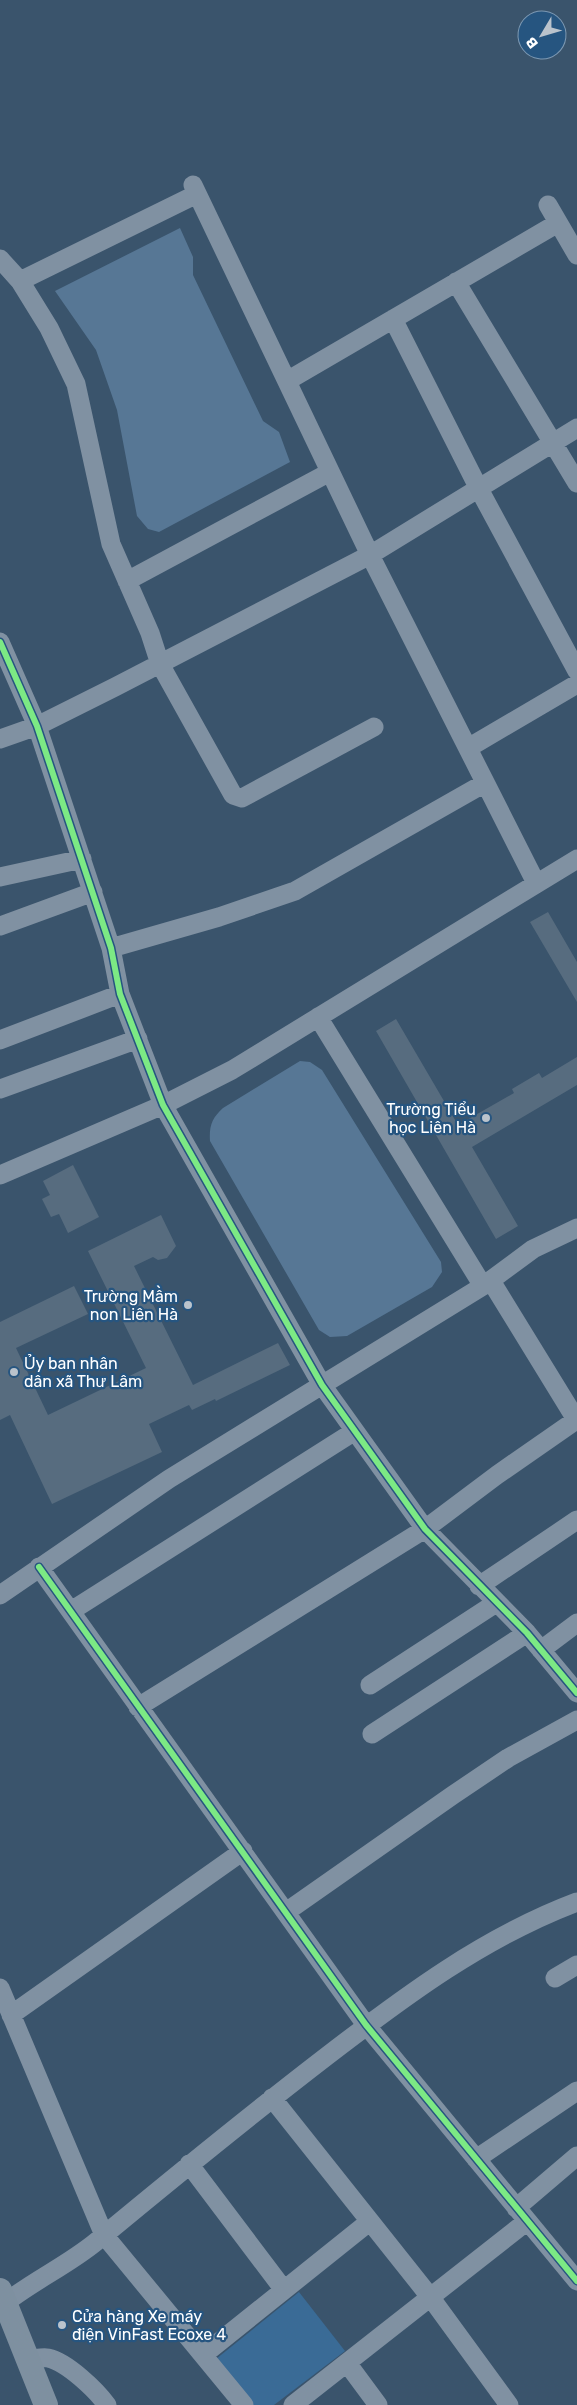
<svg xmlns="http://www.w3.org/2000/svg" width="577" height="2405" font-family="Rubik,sans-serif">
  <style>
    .green { fill: #3a6b96 }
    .water { fill: #577795 }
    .building { fill: #576c7f }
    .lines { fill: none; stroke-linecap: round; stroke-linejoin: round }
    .minor { stroke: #8091a2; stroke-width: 19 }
    .major { stroke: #7e90a0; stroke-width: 24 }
    .cycleway-casing { stroke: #265580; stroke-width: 9 }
    .cycleway { stroke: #7ce984; stroke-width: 6 }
    .poi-dot { fill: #bac3cc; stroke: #265580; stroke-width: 2 }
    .labels { text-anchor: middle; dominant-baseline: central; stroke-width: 4.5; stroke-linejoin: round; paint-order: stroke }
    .poi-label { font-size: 16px; fill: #fff; stroke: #265580; text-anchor: end }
  </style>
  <rect width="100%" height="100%" fill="#3a546c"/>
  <!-- green -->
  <path class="green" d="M299 2292 345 2351 274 2405H252L216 2359Z"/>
  <!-- water -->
  <path class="water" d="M180 228 193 257V275L263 421 279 432 290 462 159 532 148 529 137 516 117 410 96 350 55 291Z
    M300 1061 310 1062 322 1070 441 1262 442 1272 432 1287 347 1336 330 1337 319 1330 210 1141C209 1126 212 1118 223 1108Z"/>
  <!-- building -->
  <path class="building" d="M548 912 577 962V1002L530 922Z
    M396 1019 458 1125 514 1093 512 1089 539 1073 542 1078 577 1057V1085L472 1147 518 1226 496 1239 376 1031Z
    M73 1165 99 1217 68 1233 59 1214 51 1217 42 1199 50 1195 43 1181Z
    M161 1215 176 1246 167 1258 158 1260 153 1257 134 1266 193 1385 278 1343 290 1365 216 1401 215 1399 192 1410 189 1405 149 1424 162 1452 52 1504 10 1415 0 1420V1322L74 1286 88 1314 16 1348 48 1415 146 1368 88 1251Z"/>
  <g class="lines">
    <!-- minor -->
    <path class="minor" d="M193 185 370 555 536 883
      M548 205 577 255
      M0 259 20 281 49 328 76 384 111 544 150 633 160 664 233 795 242 798 374 727
      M20 281 197 194
      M456 282 577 483
      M393 319 479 489 577 671
      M287 381 558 223
      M127 581 330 472
      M0 642 37 726 111 948 120 994 163 1105 322 1385 425 1529 527 1633 577 1693
      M0 739 37 726 115 687 370 555 577 428
      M468 748 577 684
      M0 877 82 859
      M0 926 93 892
      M111 948 219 917 295 891 485 783
      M318 1017 483 1286
      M0 1040 120 994
      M0 1089 138 1039
      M0 1175 163 1105 232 1070 577 859
      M491 1281 577 1421
      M39 1567 366 2025 577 2281
      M479 1586 577 1520
      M0 1595 169 1479 483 1286 533 1249 577 1228
      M71 1611 355 1431
      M541 1650 577 1623
      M370 1685 496 1603
      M138 1707 425 1529 497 1475 576 1420
      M372 1734 527 1633
      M286 1912 453 1795 508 1758 577 1720
      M555 1978 577 1965
      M0 1988 104 2235 244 2405
      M11 2015 243 1851
      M272 2098 431 2298 509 2405
      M476 2159 577 2091
      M189 2164 284 2290
      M516 2208 577 2156
      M0 2307C30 2282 67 2266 97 2241 173 2178 249 2116 327 2056 405 1996 484 1937 577 1902
      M203 2355 369 2222
      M28 2359C34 2359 42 2357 48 2358 67 2362 96 2390 107 2405
      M347 2363 378 2405
      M293 2405 526 2222"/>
    <!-- major -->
    <path class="major" d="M0 2290 46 2405"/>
    <defs>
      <path id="cycleway" d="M0 642 37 726 111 948 120 994 163 1105 322 1385 425 1529 527 1633 577 1693
        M39 1567 366 2025 577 2281"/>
    </defs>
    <!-- cycleway casing -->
    <use href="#cycleway" class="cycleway-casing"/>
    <!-- cycleway -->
    <use href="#cycleway" class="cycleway"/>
  </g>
  <!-- markers -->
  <g class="poi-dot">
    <circle cx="486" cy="1118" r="5"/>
    <circle cx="188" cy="1305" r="5"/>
    <circle cx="14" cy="1372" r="5"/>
    <circle cx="62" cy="2325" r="5"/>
  </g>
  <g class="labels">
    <!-- poi labels -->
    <g class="poi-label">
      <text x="476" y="1109">Trường Tiểu<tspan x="476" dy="18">học Liên Hà</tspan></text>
      <text x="178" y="1296">Trường Mầm<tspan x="178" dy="18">non Liên Hà</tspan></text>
      <text x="24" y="1363" text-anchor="start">Ủy ban nhân<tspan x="24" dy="18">dân xã Thư Lâm</tspan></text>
      <text x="72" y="2316" text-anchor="start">Cửa hàng Xe máy<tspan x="72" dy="18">điện VinFast Ecoxe 4</tspan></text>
    </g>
  </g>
  <!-- north arrow -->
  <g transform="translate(542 35) rotate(232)"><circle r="24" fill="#265580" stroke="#7d99b3"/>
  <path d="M0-4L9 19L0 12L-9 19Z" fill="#bac3cc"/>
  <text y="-8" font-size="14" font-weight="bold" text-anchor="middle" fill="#ffffff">B</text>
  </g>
</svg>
